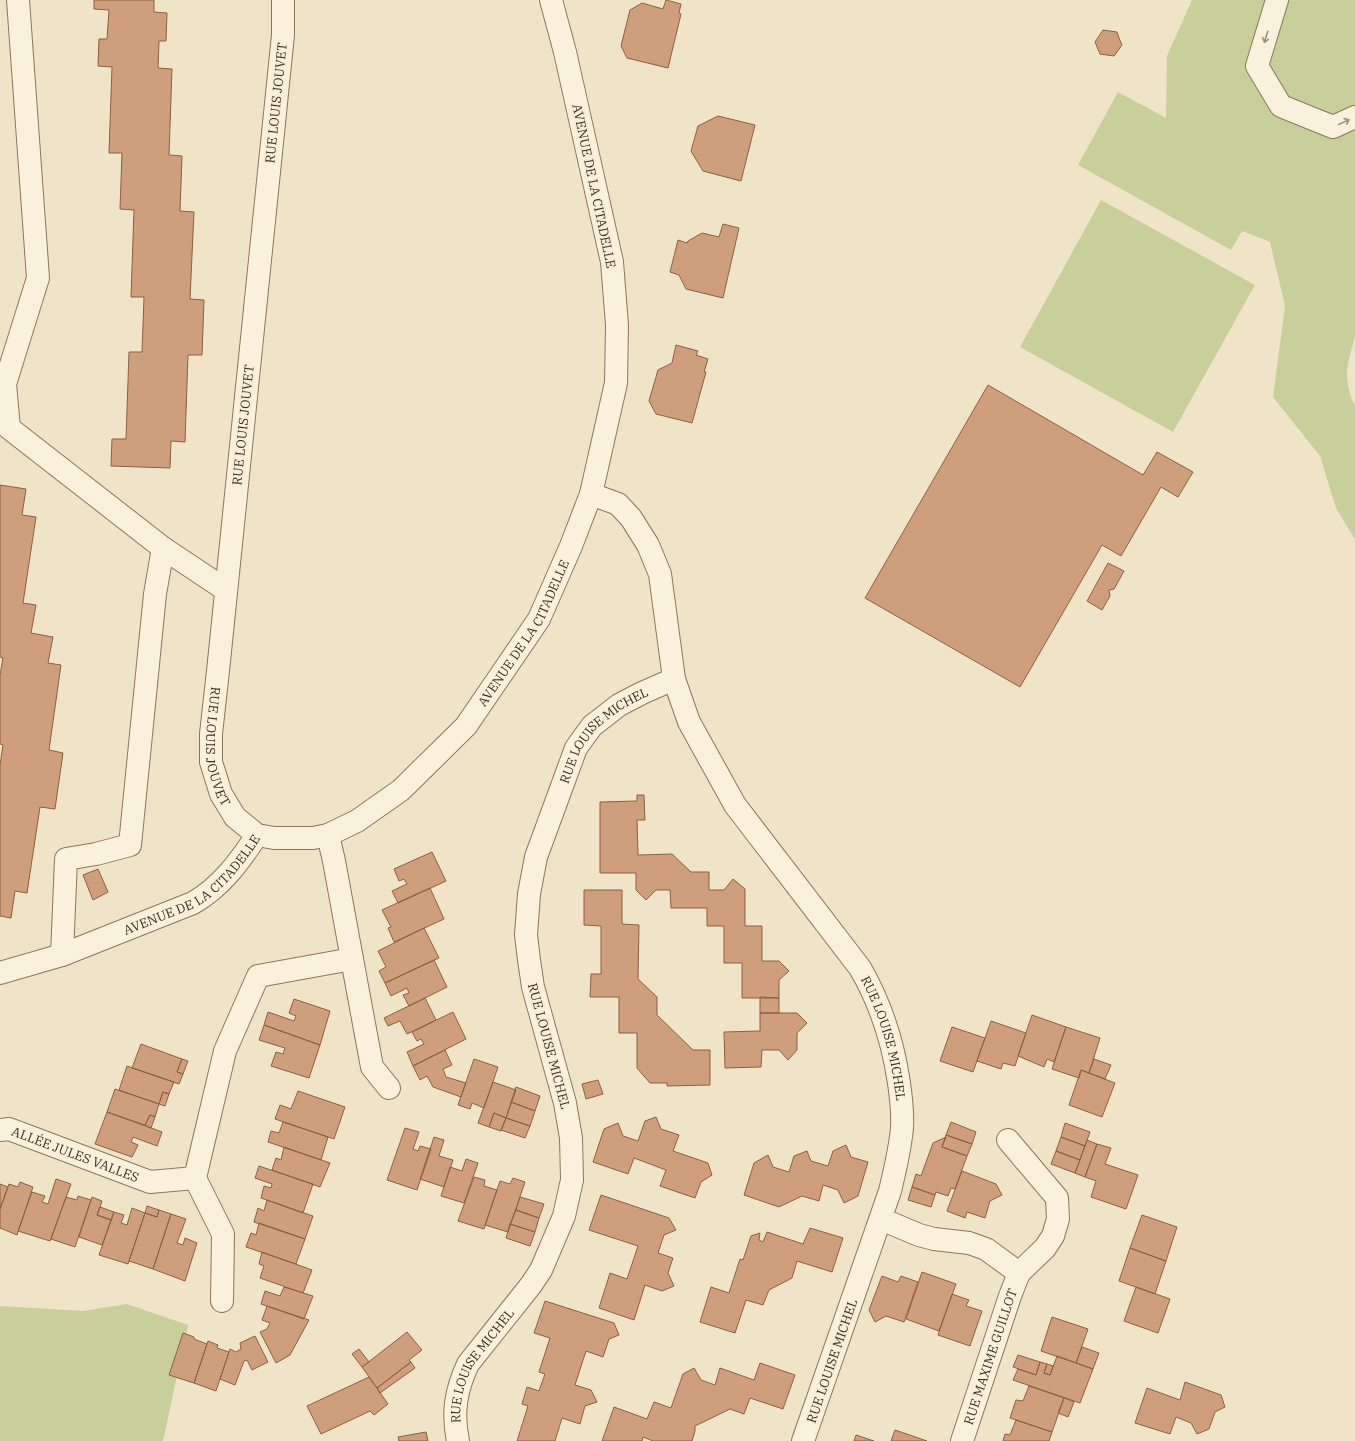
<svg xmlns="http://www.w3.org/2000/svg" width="1355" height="1441" font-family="'IBM Plex Serif',serif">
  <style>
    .green { fill: #c9cf9b }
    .building { fill: #cf9f7d; stroke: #8d5f41 }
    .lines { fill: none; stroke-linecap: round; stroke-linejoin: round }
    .minor-casing { stroke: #8d765c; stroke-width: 24 }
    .minor { stroke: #faf1dc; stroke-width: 22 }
    .oneway { stroke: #9c907e }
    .labels { text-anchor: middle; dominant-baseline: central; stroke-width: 4; stroke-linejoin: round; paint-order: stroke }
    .street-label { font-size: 13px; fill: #3d2e20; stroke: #f7eed8 }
  </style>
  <rect width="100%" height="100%" fill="#f0e4c8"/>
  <!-- green -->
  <path class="green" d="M1192 0H1355V336C1347 367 1342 376 1355 407V538H1354L1336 508 1320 456 1273 397 1285 306 1270 242 1242 231 1231 250 1078 165 1118 92 1166 118 1167 56Z
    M1101 200 1255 285 1173 432 1020 347Z
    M127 1304 188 1325 163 1441H0V1306L83 1311Z"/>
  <!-- building -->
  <path class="building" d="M94 0H154V12L167 13 166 41H159L158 68 172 69 169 155 182 156 180 211 194 212 190 299 204 300 202 355H188L185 442 171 441 170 468 111 466 112 439H126L129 352H142L144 297H131L134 210 120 209 122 153H109L112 67 98 66 99 39H107L109 10 94 9Z
    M666 0 681 4 679 13 681 14 668 68 627 58 621 46 630 10 642 3 663 9Z
    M1103 30 1117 32 1119 38 1122 45 1114 56 1100 54 1095 42Z
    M718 116 755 125 741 181 703 171 691 151 698 126Z
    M723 224 739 228 723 298 686 289 679 275 670 272 678 240 687 243 688 241 702 233 719 237Z
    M676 345 698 351 696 355 708 359 704 372H706L692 423 656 414 649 401 658 370 672 363Z
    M988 385 1143 475 1157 452 1193 472 1178 497 1161 487 1121 556 1102 545 1020 687 865 598Z
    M0 485 26 489 22 515 36 517 23 603 36 605 31 633 53 637 48 663 61 665 49 750 63 753 55 809 40 807 27 893 15 891 11 918 0 916V765L3 745 0 744V675L3 658 0 657Z
    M1108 563 1124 571 1114 589 1109 590 1110 596 1102 610 1087 601Z
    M637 795H644L645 820H637L638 855 672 854 691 872H709V890H724L733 879 745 889V926H762V961H779L789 971 779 980V998H742V963H724V926H707V908H671L670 890H656L646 900 636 890V873H600V802L637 801Z
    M432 852 446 881 398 903 392 891 407 884 404 879 399 881 394 869Z
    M98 869 108 892 93 900 83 875Z
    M430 888 444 919 394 942 388 928 391 927 382 910Z
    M584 890H622V924L639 925 638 979 657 997V1015L693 1050H710V1085L667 1086V1083H650L637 1068V1033H619V997H590L591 974H601V926L584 925Z
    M424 928 439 958 385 983 379 971 386 967 378 951Z
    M434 960 447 987 409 1006 403 995 409 993 407 988 391 996 385 983Z
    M760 997 779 998V1013H760Z
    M425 998 436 1020 407 1034 400 1021 388 1026 384 1018Z
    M294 999 330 1011 320 1045 264 1025 268 1012 294 1021 296 1016 289 1013Z
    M453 1012 466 1039 413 1066 407 1052 424 1044 421 1039 417 1041 412 1032Z
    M760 1013H797L807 1023 797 1033V1050L788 1060 779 1050H762L761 1067 725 1068 724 1032 760 1031Z
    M1032 1015 1066 1027 1054 1062 1047 1059 1044 1067 1018 1056Z
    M991 1021 1026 1033 1015 1066 1003 1063 1001 1069 977 1061Z
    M264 1025 320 1045 309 1078 271 1066 276 1052 283 1054 285 1048 259 1040Z
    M952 1027 985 1038 973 1072 940 1061Z
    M1066 1027 1100 1038 1089 1073 1081 1070 1079 1078 1052 1069Z
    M141 1044 182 1059 177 1072 183 1074 179 1084 132 1068Z
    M445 1050 452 1065 443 1069 446 1077 466 1083 461 1097 433 1087 427 1076 420 1080 413 1066Z
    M182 1059 188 1061 183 1074 177 1072Z
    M474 1059 498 1067 484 1108 472 1103 470 1109 458 1105Z
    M1094 1059 1111 1065 1105 1079 1089 1073Z
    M127 1066 174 1082 169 1094 163 1092 159 1104 119 1090Z
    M1081 1070 1115 1083 1102 1117 1069 1105Z
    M598 1080 603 1094 586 1099 582 1084Z
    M493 1082 516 1090 506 1118 494 1113 489 1127 478 1123Z
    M516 1087 540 1096 535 1111 511 1102Z
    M115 1089 159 1104 155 1117 150 1115 145 1125 107 1112Z
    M298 1091 345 1107 334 1139 275 1119 280 1105 291 1109Z
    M163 1092 169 1094 165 1106 159 1104Z
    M511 1102 535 1111 530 1126 506 1118Z
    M107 1112 162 1132 157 1146 133 1137 131 1142 138 1145 132 1157 95 1144Z
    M494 1113 506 1118 501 1131 489 1127Z
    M150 1115 155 1117 151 1128 145 1125Z
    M656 1117 661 1129 679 1135 673 1151 708 1163 712 1175 701 1182 695 1198 660 1186 666 1170 634 1158 628 1174 593 1162 604 1129 618 1123 623 1136 638 1141 645 1121Z
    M506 1118 530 1126 525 1138 501 1130Z
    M283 1122 328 1137 321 1160 268 1142 271 1131 279 1133Z
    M951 1122 976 1132 972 1144 946 1135Z
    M1065 1123 1090 1132 1085 1146 1061 1137Z
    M405 1128 419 1132 413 1149 418 1151 420 1146 431 1149 417 1190 387 1180Z
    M946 1135 972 1144 967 1156 942 1147Z
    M434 1137 444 1140 439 1156 453 1160 444 1187 420 1179Z
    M946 1137 942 1147 967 1156 955 1189 951 1188 948 1196 936 1192 935 1195 912 1187 916 1174 921 1176 933 1143Z
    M1061 1137 1085 1146 1080 1160 1056 1151Z
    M1087 1140 1097 1144 1085 1177 1075 1173Z
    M1097 1144 1111 1148 1105 1164 1138 1175 1126 1209 1091 1197 1096 1181 1085 1177Z
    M846 1145 851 1157 868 1162 858 1196 844 1203 838 1190 823 1185 819 1201 802 1196 779 1207 744 1195 754 1163 768 1155 773 1167 789 1172 794 1156 807 1151 811 1161 828 1166 833 1151Z
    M284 1147 330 1163 320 1187 272 1170 276 1158 281 1160Z
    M1056 1151 1080 1160 1075 1173 1051 1164Z
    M466 1159 478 1163 464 1203 441 1196 450 1167 462 1171Z
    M259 1166 313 1184 303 1213 261 1198 264 1186 271 1188 272 1184 255 1178Z
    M962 1171 996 1184 1002 1195 990 1201 985 1218 967 1212 965 1218 947 1211Z
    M474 1177 485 1180 484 1186 497 1190 484 1229 458 1221Z
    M513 1178 525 1182 508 1232 485 1225 500 1181 510 1184Z
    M56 1179 71 1184 50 1241 18 1231 32 1192 45 1196 42 1202 48 1204Z
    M20 1182 33 1187 17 1235 0 1228V1209L9 1184 18 1187Z
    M0 1184 8 1187 0 1209Z
    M912 1187 935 1195 931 1207 908 1200Z
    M601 1195 669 1218 676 1230 664 1235 658 1253 673 1258 668 1273 674 1286 662 1291 645 1285 634 1320 599 1308 610 1273 627 1279 638 1246 589 1230Z
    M78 1196 91 1200 75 1247 51 1239 66 1197 77 1200Z
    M92 1197 102 1201 97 1215 111 1220 102 1245 79 1237Z
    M520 1197 544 1204 539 1218 516 1210Z
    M267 1200 313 1216 305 1239 254 1222 258 1208 264 1211Z
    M147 1206 159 1210 157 1217 145 1213Z
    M100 1207 114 1212 111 1220 97 1215Z
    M132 1208 145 1213 128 1264 99 1255 114 1212 124 1215 121 1223 127 1225Z
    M159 1210 171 1214 153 1269 129 1261 145 1213 157 1217Z
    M516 1210 539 1218 535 1232 510 1224Z
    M171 1214 186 1219 177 1243 183 1245 185 1238 197 1243 185 1281 153 1269Z
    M1142 1215 1177 1227 1166 1261 1130 1248Z
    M259 1223 305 1239 296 1264 246 1247 251 1233 256 1235Z
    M510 1224 535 1232 530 1246 506 1238Z
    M810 1228 843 1238 832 1272 797 1261 792 1278 769 1290 763 1305 746 1300 735 1333 700 1322 711 1287 729 1293 740 1259 743 1260 751 1236 760 1233 759 1240 763 1242 767 1232 803 1244Z
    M1130 1248 1166 1261 1155 1294 1119 1281Z
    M262 1252 312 1270 303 1293 260 1278 264 1266 259 1264Z
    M922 1272 956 1284 939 1331 906 1319Z
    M882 1276 898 1282 901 1276 918 1282 904 1322 886 1316 875 1322 869 1310Z
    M284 1287 313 1296 304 1319 261 1304 265 1291 280 1296Z
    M1136 1287 1170 1299 1158 1333 1124 1321Z
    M952 1294 969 1300 966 1306 982 1311 970 1346 938 1335Z
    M545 1301 614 1323 619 1335 609 1339 603 1357 586 1351 575 1385 591 1390 597 1402 585 1406 580 1424 562 1418 555 1441H517L528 1406 522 1404 527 1387 539 1391 545 1374 539 1372 550 1338 534 1333Z
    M267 1306 309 1320 290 1355 276 1363 260 1332 267 1329 270 1323 262 1320Z
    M1052 1317 1088 1329 1076 1363 1041 1351Z
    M407 1332 422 1350 409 1360 411 1362 377 1388 362 1367Z
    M183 1333 194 1337V1339L207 1344 194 1383 169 1375Z
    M255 1336 268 1362 252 1370 247 1360 244 1361 235 1385 220 1379 230 1349 236 1352 241 1349 240 1343Z
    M208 1341 218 1345 217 1348 229 1352 216 1391 194 1383Z
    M1082 1347 1099 1353 1093 1369 1076 1363Z
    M359 1349 369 1362 362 1367 352 1354Z
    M1018 1355 1040 1362 1036 1375 1013 1367Z
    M1057 1356 1093 1369 1080 1403 1013 1380 1018 1369 1036 1375 1040 1362 1047 1364 1044 1373 1050 1375Z
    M411 1362 415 1368 380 1393 377 1388Z
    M760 1363 795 1375 783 1409 750 1398 744 1414 730 1409 695 1426V1431L692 1441H653L643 1437 642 1441H602L614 1407 647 1419 654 1402 671 1408 683 1374 694 1368 701 1380 715 1385 720 1368 754 1380Z
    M1047 1364 1053 1366 1050 1375 1044 1373Z
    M369 1377 388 1404 374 1415 370 1411 321 1434 307 1406Z
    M1185 1382 1221 1395 1225 1407 1215 1412 1209 1429 1197 1434 1191 1423 1176 1417 1170 1434 1135 1423 1147 1388 1180 1400Z
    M1029 1386 1064 1398 1052 1432 1010 1418 1016 1400 1023 1401Z
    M1064 1398 1074 1402 1068 1417 1058 1413Z
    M1016 1420 1052 1432 1049 1441H1003L1005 1434 1010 1435Z
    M895 1430 927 1441H891Z
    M426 1432 428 1441H399L398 1437Z
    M856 1435 874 1441H854Z"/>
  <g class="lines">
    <defs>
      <g id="minor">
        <path d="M18 0 38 278 5 384 9 428 163 548 226 590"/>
        <path id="s1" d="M283 0V35L218 671 211 734V762L221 794 235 817 257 835 274 838H313L328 835 357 821 401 790 466 726 539 619 571 546 591 494 616 383 617 325 612 262 565 52 551 0"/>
        <path d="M1277 0 1257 66 1281 106 1333 127 1355 117"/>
        <path id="s2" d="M591 494 618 504 631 518 648 545 660 574 674 679 689 722 735 805 860 968C881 1004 893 1042 899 1083 901 1097 903 1113 902 1128 900 1150 895 1170 890 1191L803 1441"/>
        <path d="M62 955 66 859 96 854 130 845 155 594 163 548"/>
        <path d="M352 959 372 1067 389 1088"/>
        <path id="s3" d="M0 973 62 955 193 903C221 887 240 861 257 835"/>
        <path id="s4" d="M0 1130 9 1129 150 1182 195 1178 225 1051 258 976 352 959 334 861 328 835"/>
        <path d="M195 1178 223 1234 222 1301"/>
        <path d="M881 1219 919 1235 934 1239 969 1243 986 1249 1019 1273 1045 1248 1053 1236 1058 1219 1057 1198 1008 1140"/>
        <path id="s5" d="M458 1441C452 1412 456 1390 468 1364L531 1285 541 1270 564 1216 572 1180 571 1138 565 1103 533 987 529 960 526 935 529 894 536 857 576 748 592 726 619 705 642 693 674 679"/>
        <path id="s6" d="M962 1441 1010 1296 1019 1273"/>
      </g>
    </defs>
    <!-- minor casing -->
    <use href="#minor" class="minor-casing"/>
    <!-- minor -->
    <use href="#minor" class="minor"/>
  </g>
  <!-- one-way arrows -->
  <defs><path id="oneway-shaft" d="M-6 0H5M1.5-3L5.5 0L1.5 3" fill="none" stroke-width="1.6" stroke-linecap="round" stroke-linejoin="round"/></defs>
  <g class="oneway">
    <use href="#oneway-shaft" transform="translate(1266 37) rotate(107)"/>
    <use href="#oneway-shaft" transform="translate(1344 122) rotate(-25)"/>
  </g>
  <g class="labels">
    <!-- street labels -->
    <g class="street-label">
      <text transform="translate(276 103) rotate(-84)">RUE LOUIS JOUVET</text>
      <text transform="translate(594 186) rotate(78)">AVENUE DE LA CITADELLE</text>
      <text transform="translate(243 425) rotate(-84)">RUE LOUIS JOUVET</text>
      <text stroke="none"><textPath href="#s1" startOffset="1213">AVENUE DE LA CITADELLE</textPath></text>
      <text stroke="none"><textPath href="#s5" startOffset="767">RUE LOUISE MICHEL</textPath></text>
      <text stroke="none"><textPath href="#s1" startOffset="751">RUE LOUIS JOUVET</textPath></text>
      <text stroke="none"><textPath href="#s3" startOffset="215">AVENUE DE LA CITADELLE</textPath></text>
      <text stroke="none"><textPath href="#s2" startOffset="638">RUE LOUISE MICHEL</textPath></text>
      <text transform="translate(549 1046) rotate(75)">RUE LOUISE MICHEL</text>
      <text stroke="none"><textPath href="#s4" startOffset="80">ALLÉE JULES VALLES</textPath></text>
      <text stroke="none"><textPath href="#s6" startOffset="89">RUE MAXIME GUILLOT</textPath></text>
      <text transform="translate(832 1361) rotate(-71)">RUE LOUISE MICHEL</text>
      <text stroke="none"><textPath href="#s5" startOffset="83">RUE LOUISE MICHEL</textPath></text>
    </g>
  </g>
</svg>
